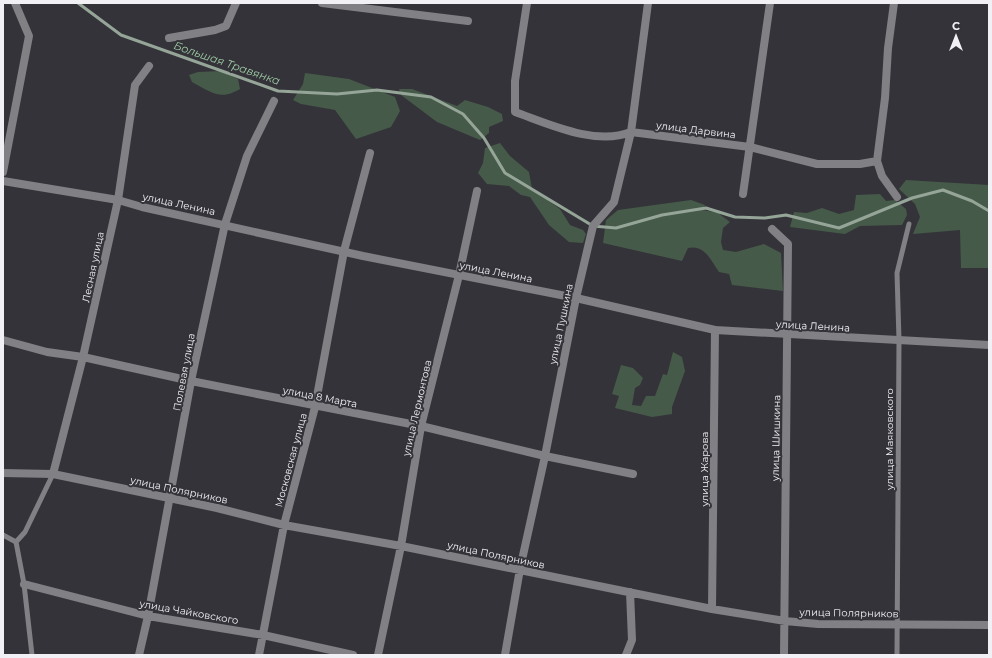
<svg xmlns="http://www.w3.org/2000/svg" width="992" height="658" font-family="Montserrat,sans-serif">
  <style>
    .green { fill: #465a49 }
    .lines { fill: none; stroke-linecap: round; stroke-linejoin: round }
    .stream { stroke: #95a598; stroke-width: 3 }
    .service { stroke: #818084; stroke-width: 5 }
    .minor { stroke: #818084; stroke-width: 8 }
    .tertiary { stroke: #818084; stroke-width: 8 }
    .labels { text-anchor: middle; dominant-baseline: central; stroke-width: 4; stroke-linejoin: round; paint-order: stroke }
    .street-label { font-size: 10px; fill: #f1f0f5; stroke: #343339 }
    .water-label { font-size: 11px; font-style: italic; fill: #9ecca5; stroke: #343339 }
  </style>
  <rect width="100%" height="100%" fill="#343339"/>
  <!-- green -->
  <path class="green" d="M221 71 238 79 240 89C220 101 211 92 192 82L189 75 198 72Z
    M305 73 349 79 395 97 400 111 391 127 356 139 335 110 301 104 293 100 303 84Z
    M399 89H412L457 106 465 100 488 107 502 114 503 121 489 127V133L480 140 437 122 401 95Z
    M500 143 510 156 529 172 532 189 560 209 570 225 583 230 586 234 583 243 569 242 549 225 530 197 521 195 509 186 487 184 478 173 483 163 485 148Z
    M906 180 989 185V268H961L960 230 913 234 920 217 915 204 899 189Z
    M880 194 886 201 895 200 906 209 907 215 902 225 860 226 845 234 790 227 794 212 807 213 822 208 839 214 854 210 856 195Z
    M691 200 705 205 703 210 718 213 730 222 723 228 721 242 723 250 736 252 764 244 781 253 783 291 732 285 729 274 719 272C711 261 705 244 688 248L682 261 603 243 606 220 618 210Z
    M673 352 682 357 685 371 672 407V414L652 417 615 408 619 396 612 394 621 365 633 368 643 378 640 385 635 388 632 405 641 406 646 396H655L663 374 667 375Z"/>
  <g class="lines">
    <!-- stream -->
    <path class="stream" d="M78 3 121 35 278 91 337 94 377 90 431 97 463 114 484 138 505 173 593 226 616 228 662 215 706 208 735 217 765 218 786 215 839 228 912 198 943 190 972 201 989 211"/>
    <!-- service -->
    <path class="service" d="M3 535 16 542 24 584 32 655
      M16 542 25 532 53 474
      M897 655 899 340 897 273 909 224"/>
    <!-- minor -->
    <path class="minor" d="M322 3 468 21
      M527 3 515 81V112C549 124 595 146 631 132L750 147 817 164H860L877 161
      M894 3 888 48 885 98 877 161 882 176 897 197
      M169 38 215 30 226 26 236 3
      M3 172 29 36 15 3
      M743 194 770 3
      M772 229 788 244 784 655
      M3 340 47 352 83 357 191 381 421 426 545 456 633 474
      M3 473 53 474 217 508 284 525 401 546 712 609 785 621 818 624 989 625
      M53 474 83 357 118 200 135 85 149 66
      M24 584 148 616 263 635 353 655
      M712 609 715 330
      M139 655 148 616 191 381 225 224 247 156 274 101
      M259 655 284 525 315 407 344 251 370 153
      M378 655 401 546 421 426 459 275 477 191
      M505 655 520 569 545 456 576 298 593 226 614 202 631 132 648 3
      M626 655 632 640 630 592"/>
    <!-- tertiary -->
    <path class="tertiary" d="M3 181 118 200 142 207 363 256 576 298 715 330 989 345"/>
  </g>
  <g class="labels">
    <!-- street labels -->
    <g class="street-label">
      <text transform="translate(696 130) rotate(7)">улица Дарвина</text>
      <text transform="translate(179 204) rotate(12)">улица Ленина</text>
      <text transform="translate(93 267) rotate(-78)">Лесная улица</text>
      <text transform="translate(496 272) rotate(11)">улица Ленина</text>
      <text transform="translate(561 324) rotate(-78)">улица Пушкина</text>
      <text transform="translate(813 326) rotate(3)">улица Ленина</text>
      <text transform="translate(184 372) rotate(-79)">Полевая улица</text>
      <text transform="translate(320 397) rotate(11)">улица 8 Марта</text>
      <text transform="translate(417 408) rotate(-77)">улица Лермонтова</text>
      <text transform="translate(776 438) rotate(-89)">улица Шишкина</text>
      <text transform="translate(889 439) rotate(-90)">улица Маяковского</text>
      <text transform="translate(291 460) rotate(-75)">Московская улица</text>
      <text transform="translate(704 469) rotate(-90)">улица Жарова</text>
      <text transform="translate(179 490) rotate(12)">улица Полярников</text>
      <text transform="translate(496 555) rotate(12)">улица Полярников</text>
      <text transform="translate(189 612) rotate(10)">улица Чайковского</text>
      <text transform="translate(849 613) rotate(1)">улица Полярников</text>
    </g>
    <!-- water labels -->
    <g class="water-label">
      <text transform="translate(227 63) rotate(19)">Большая Травянка</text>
    </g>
  </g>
  <!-- border -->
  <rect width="992" height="658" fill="none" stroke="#f1f0f5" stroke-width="8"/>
  <!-- north arrow -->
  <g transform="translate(956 36)" stroke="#343339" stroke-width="3" paint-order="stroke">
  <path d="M0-3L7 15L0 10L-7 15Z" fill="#f1f0f5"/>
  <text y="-6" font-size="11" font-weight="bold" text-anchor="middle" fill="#f1f0f5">С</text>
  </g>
</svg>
